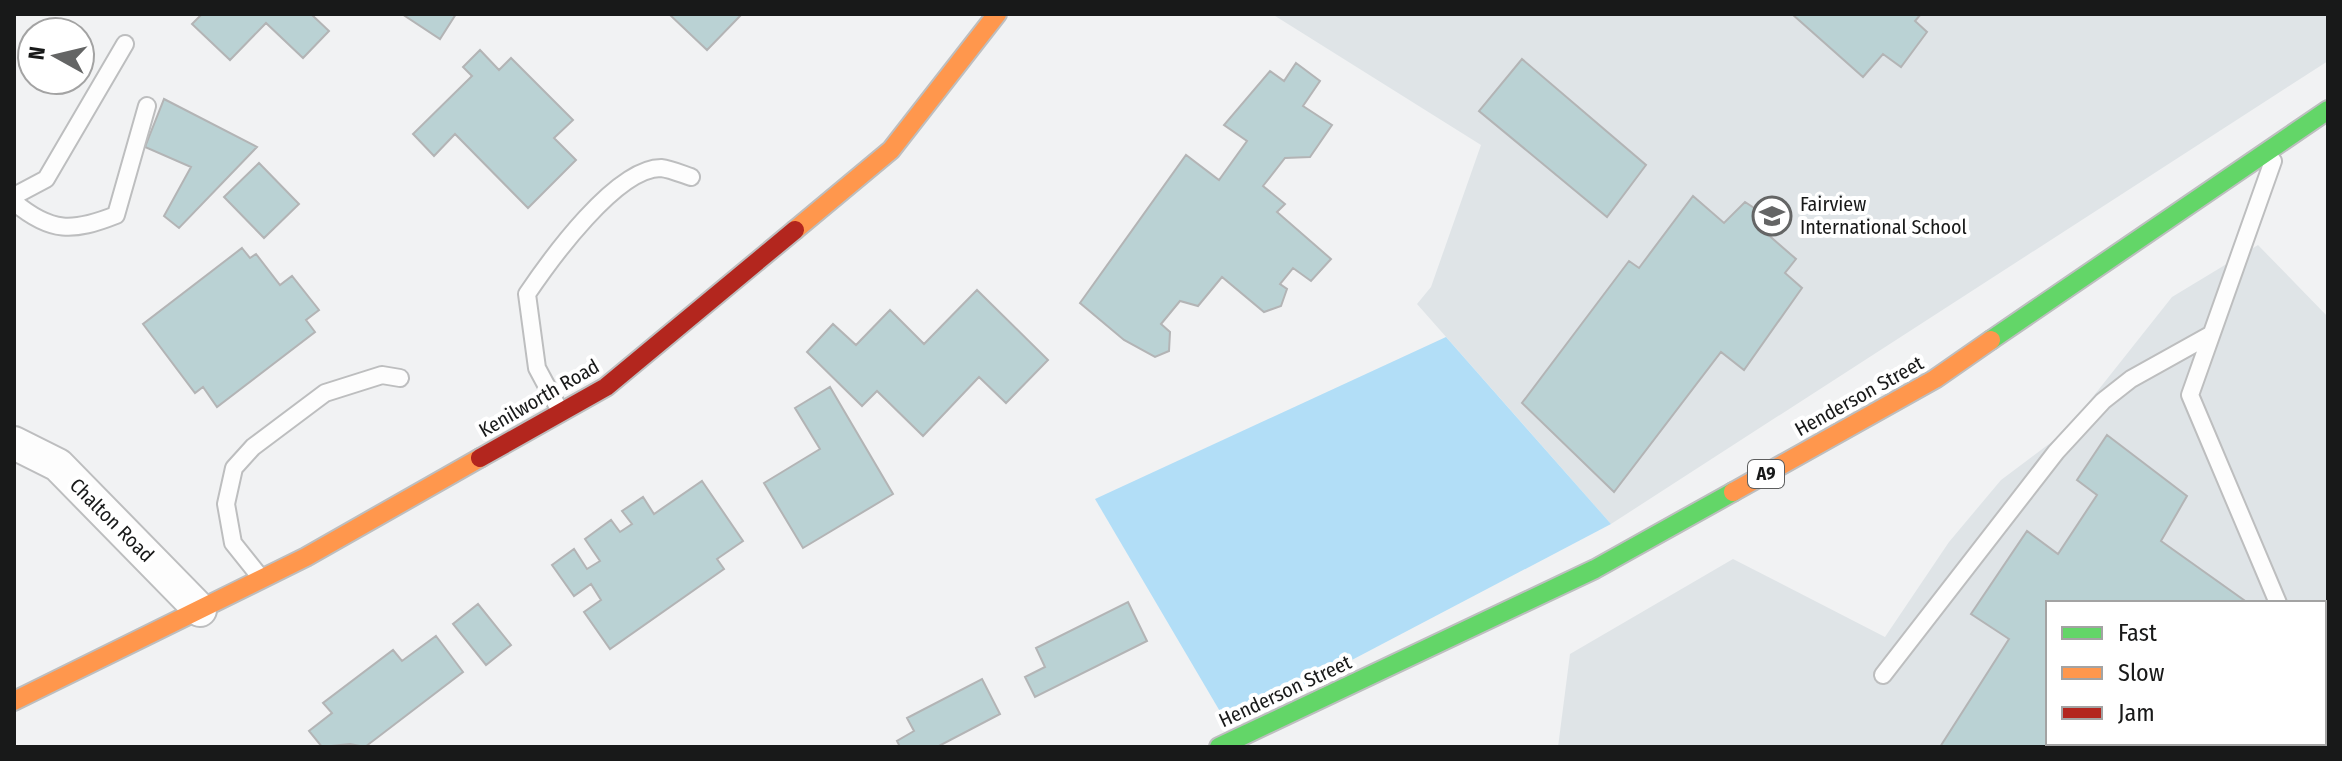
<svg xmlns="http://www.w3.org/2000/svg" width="2342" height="761" font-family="'Fira Sans Condensed',sans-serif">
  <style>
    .built { fill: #dfe4e7; fill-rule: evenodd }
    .green { fill: #b2def7 }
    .building { fill: #bad2d4; stroke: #b3b4b5; stroke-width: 2 }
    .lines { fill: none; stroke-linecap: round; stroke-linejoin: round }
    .lane-casing { stroke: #bdbebf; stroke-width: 20 }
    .street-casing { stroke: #bdbebf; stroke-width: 36 }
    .fast-casing { stroke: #bdbebf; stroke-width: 22 }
    .slow-casing { stroke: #bdbebf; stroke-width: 22 }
    .jam-casing { stroke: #bdbebf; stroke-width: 22 }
    .lane { stroke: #fdfdfd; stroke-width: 16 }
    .street { stroke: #fdfdfd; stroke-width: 32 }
    .fast { stroke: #63d668; stroke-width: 18 }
    .slow { stroke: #ff974d; stroke-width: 18 }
    .jam { stroke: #b3261e; stroke-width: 18 }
    .labels { text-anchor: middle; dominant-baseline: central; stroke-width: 8; stroke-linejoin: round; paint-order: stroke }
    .shield { fill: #fff; stroke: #5d5e5e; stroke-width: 2 }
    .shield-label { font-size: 18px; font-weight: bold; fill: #181919 }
    .poi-label { font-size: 20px; fill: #181919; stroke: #fff; text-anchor: start }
    .street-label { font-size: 20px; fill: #181919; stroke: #fff }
  </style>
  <rect width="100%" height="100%" fill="#f1f2f3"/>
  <!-- built -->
  <path class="built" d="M1272 14H2328V61L1611 524 1417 304 1431 287 1481 145Z
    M2258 245 2328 317V747H1558L1570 654 1733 559 1885 637 1949 542 2001 480 2065 432 2172 297ZM2048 603H2324V743H2048Z"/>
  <!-- green -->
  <path class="green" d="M1446 337 1611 524 1228 725 1095 499Z"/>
  <!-- building -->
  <path class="building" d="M202 14H311L329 31 303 58 266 23 230 60 192 24Z
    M402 14H456L440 39Z
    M669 14H742L707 50Z
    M1792 14H1921L1915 21 1927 32 1901 67 1883 54 1863 77Z
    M480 50 499 70 511 58 573 120 554 138 576 160 528 208 455 134 434 156 413 134 472 76 463 67Z
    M1522 59 1646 165 1607 217 1479 111Z
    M1296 63 1320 81 1303 106 1332 125 1310 157 1285 158 1263 186 1285 204 1277 212 1331 259 1311 281 1293 268 1280 284 1287 289 1281 306 1264 312 1222 277 1198 306 1180 301 1161 324 1170 332 1169 351 1155 357 1124 340 1080 303 1186 155 1219 180 1247 141 1224 125 1270 71 1284 81Z
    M164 99 257 147 179 228 164 216 191 167 145 147Z
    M259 163 299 204 264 238 224 197Z
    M1693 196 1724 223 1745 202 1774 221 1765 232 1796 259 1785 273 1802 288 1744 370 1721 352 1614 492 1522 403 1629 261 1639 268Z
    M242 248 250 258 256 254 280 285 292 276 319 310 306 320 315 332 217 407 203 387 195 393 143 324Z
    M977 290 1048 360 1006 403 979 377 923 436 877 391 862 406 807 352 833 324 856 345 890 310 924 344Z
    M830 387 893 494 803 548 764 483 820 449 795 408Z
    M2107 435 2187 496 2161 541 2248 603H2048V743H2312L2309 747H1940L2009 639 1971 614 2027 531 2058 554 2097 495 2077 480Z
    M702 481 743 541 717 559 724 569 610 649 584 612 601 600 591 584 574 596 552 565 574 549 587 569 600 561 585 539 611 520 620 532 632 524 622 511 643 497 654 514Z
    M1128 602 1147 641 1035 697 1025 677 1045 667 1036 648Z
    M478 604 511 645 486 665 453 624Z
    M436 636 463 672 365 747 350 744 322 747 309 731 332 713 323 703 393 650 402 661Z
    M982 679 1000 714 937 747H900L897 741 914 731 907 718Z"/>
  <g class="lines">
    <defs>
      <path id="lane" d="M2273 161 2190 395 2278 603
        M14 196 46 179 125 44
        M14 202C51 233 73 232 116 215L147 106
        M560 411 537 368 527 294C550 260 616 168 661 168 670 169 682 174 691 177
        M261 578 233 543 226 504 234 468 253 447 325 393 382 375 400 378
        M1883 675 2056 452 2103 401 2131 379 2210 335
        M2324 684 2328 687"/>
      <path id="street" d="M14 443 58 465 200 610"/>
      <path id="fast" d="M1991 340 2328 110
        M1219 747 1595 569 1733 492"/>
      <path id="slow" d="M795 230 891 150 997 14
        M1733 492 1935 379 1991 340
        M14 701 306 557 480 458"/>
      <path id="jam" d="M480 458 606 387 795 230"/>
    </defs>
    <!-- lane casing -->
    <use href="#lane" class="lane-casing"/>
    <!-- street casing -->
    <use href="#street" class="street-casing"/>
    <!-- fast casing -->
    <use href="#fast" class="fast-casing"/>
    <!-- slow casing -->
    <use href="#slow" class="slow-casing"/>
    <!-- jam casing -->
    <use href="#jam" class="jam-casing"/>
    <!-- lane -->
    <use href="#lane" class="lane"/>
    <!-- street -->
    <use href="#street" class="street"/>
    <!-- fast -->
    <use href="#fast" class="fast"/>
    <!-- slow -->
    <use href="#slow" class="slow"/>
    <!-- jam -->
    <use href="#jam" class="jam"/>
  </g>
  <!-- icons -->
  <defs>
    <symbol id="school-ring" viewBox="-11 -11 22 22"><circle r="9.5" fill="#fff" stroke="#646565" stroke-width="1.5"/><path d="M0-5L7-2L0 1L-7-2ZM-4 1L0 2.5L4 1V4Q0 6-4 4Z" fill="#646565"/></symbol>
  </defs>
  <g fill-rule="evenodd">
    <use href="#school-ring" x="1750" y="194" width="44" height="44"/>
  </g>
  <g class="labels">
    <!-- shield labels -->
    <rect class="shield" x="1748" y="460" width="36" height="28" rx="6"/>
    <g class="shield-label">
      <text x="1766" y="474">A9</text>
    </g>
    <!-- poi labels -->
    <g class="poi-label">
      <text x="1800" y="204">Fairview<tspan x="1800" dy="23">International School</tspan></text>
    </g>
    <!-- street labels -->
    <g class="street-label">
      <text transform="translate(1859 396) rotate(-29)">Henderson Street</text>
      <text transform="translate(539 398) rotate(-30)">Kenilworth Road</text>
      <text transform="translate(112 520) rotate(45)">Chalton Road</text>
      <text transform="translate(1285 691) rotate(-25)">Henderson Street</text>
    </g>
  </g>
  <!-- border -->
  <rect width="2342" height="761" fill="none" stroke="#181919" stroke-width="32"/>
  <!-- legend -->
  <rect x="2046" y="601" width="280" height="144" fill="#ffffff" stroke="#a3a3a3" stroke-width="2"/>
  <rect x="2062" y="627" width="40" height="12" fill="#63d668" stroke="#a3a3a3" stroke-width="2"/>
  <text x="2118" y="641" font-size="24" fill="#181919">Fast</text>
  <rect x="2062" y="667" width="40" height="12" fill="#ff974d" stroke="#a3a3a3" stroke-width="2"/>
  <text x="2118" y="681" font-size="24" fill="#181919">Slow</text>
  <rect x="2062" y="707" width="40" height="12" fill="#b3261e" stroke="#a3a3a3" stroke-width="2"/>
  <text x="2118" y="721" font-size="24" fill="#181919">Jam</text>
  <!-- north arrow -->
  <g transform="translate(56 56) rotate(278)"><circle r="38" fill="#ffffff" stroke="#a3a3a3" stroke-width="2"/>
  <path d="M0-6L14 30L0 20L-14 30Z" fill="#646565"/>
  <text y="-12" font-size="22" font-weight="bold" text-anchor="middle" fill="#181919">N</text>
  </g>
</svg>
